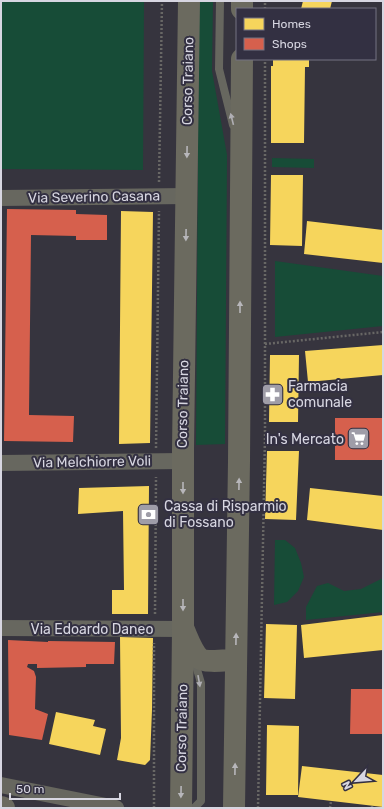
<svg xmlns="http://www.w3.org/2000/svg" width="384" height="809" font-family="Rubik,sans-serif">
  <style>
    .green { fill: #174c37 }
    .homes { fill: #f6d55c }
    .shops { fill: #d6604d }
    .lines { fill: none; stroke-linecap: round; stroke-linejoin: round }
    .path { stroke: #686765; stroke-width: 2.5; stroke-dasharray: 2 2; stroke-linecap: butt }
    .service { stroke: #67675f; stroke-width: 8 }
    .minor { stroke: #67675f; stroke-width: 16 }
    .secondary { stroke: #6b6a5f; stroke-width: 22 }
    .oneway { fill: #b0afb4 }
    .oneway2 { fill: #b7b6ba }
    .labels { text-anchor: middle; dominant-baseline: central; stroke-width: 4; stroke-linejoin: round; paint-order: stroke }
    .street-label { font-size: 14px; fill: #d7d6e1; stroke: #333042 }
    .poi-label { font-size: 14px; fill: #d7d6e1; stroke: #333042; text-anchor: start }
  </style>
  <rect width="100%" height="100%" fill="#36343e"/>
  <!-- green -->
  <path class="green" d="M1 1H144L143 170 1 169Z
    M199 1H213L212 71 227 155 225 444 196 445Z
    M272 158 314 159V168L272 167Z
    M275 261 383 276V326L275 337Z
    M275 540H285L295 548 301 563 304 577 298 591 287 602 274 605Z
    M383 578V612L306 620V607L317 586 328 583 344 591 361 589Z"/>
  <!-- homes -->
  <path class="homes" d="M303 1H332L330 9H301Z
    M273 59H309V67H305L304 143H271V66H273Z
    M271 175H303L302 246 270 245Z
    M121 211 153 212 150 443 119 444Z
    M307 221 383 230V263L304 254Z
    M383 345V375L308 382 305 351Z
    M270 355H299L298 422H269Z
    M267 451H299L296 520 265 519Z
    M149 486 148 614H112V590H124L123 511 78 514 79 488Z
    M310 488 383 496V530L307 520Z
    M383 615V650L304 658 301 625Z
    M266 624 297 625 295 699 264 698Z
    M120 637 153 638 152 710 150 760 145 765 117 760 121 738Z
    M56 712 95 720 93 726 106 729 100 755 49 744Z
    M267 725 299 726 298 795H266Z
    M302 766 383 775V807L298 797Z"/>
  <!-- shops -->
  <path class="shops" d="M7 209 76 210V214L107 215V240H76V236L31 235 29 415 74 416 73 442 4 441Z
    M335 418H383V460H335Z
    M8 640 48 642V641L115 642 114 664H86V667L37 668V664H28L27 667 34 671 36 677 35 709 48 714 42 740 9 735Z
    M351 689H383V734H350Z"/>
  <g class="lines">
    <!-- path -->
    <path class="path" d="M265 9V1
      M159 182 162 1
      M265 344 383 332
      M156 448 159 211
      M155 614 156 477
      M154 808V643
      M258 808 265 436V59
      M330 808 331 801
      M372 808V806"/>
    <!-- service -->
    <path class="service" d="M220 1 219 69 233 125
      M194 808 201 801V683L194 659"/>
    <!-- minor -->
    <path class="minor" d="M1 198 187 196
      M1 463 182 461
      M1 628 183 629
      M1 785 116 808"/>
    <!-- secondary -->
    <path class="secondary" d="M242 9V1
      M184 630C188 639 192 651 199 658 205 663 228 660 236 660
      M1 807 4 808
      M181 808 183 629V449L189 1
      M234 808 239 461 242 59"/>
  </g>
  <!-- one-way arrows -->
  <defs><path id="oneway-solid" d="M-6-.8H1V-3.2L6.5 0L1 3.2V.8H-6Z"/></defs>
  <g class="oneway">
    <use href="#oneway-solid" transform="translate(232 119) rotate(-104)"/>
    <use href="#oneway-solid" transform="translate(199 681) rotate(80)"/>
  </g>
  <g class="oneway2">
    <use href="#oneway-solid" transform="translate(187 152) rotate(91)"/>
    <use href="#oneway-solid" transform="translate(186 235) rotate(91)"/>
    <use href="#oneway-solid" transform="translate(240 307) rotate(-90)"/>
    <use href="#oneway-solid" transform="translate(239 484) rotate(-89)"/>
    <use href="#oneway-solid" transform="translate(183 488) rotate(90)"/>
    <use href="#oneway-solid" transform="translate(183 605) rotate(90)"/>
    <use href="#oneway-solid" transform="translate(236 639) rotate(-89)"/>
    <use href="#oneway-solid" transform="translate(235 769) rotate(-89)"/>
    <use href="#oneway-solid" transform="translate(181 792) rotate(91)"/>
  </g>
  <!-- icons -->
  <defs>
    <symbol id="pharmacy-square" viewBox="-11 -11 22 22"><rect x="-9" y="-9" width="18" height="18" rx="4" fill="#9f9da8" stroke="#333042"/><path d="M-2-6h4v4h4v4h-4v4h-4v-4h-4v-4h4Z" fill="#fff"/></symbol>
    <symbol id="supermarket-square" viewBox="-11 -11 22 22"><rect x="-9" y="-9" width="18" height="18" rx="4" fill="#9f9da8" stroke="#333042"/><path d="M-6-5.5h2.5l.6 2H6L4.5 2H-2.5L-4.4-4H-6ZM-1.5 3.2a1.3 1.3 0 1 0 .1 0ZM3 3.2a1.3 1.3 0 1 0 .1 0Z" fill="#fff"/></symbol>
    <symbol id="bank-square" viewBox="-11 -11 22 22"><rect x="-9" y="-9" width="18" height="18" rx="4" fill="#9f9da8" stroke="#333042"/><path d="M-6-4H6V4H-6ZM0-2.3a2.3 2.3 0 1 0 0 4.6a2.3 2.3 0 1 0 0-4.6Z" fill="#fff"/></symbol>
  </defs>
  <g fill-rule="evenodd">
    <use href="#pharmacy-square" x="260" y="382" width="25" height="25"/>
    <use href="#supermarket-square" x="346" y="426" width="25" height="25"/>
    <use href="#bank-square" x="136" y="502" width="25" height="25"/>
  </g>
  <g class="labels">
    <!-- street labels -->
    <g class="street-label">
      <text transform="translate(188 81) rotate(-89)">Corso Traiano</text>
      <text transform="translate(94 197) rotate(-1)">Via Severino Casana</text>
      <text transform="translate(183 404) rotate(-89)">Corso Traiano</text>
      <text transform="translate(92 462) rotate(-1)">Via Melchiorre Voli</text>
      <text x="92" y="629">Via Edoardo Daneo</text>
      <text transform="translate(182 728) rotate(-89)">Corso Traiano</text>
    </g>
    <!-- poi labels -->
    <g class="poi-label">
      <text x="288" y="386">Farmacia<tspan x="288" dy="16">comunale</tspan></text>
      <text x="344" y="439" text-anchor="end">In's Mercato</text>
      <text x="164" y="506">Cassa di Risparmio<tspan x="164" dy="16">di Fossano</tspan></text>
    </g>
  </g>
  <!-- border -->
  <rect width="384" height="809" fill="none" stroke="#d7d6e1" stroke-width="4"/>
  <!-- legend -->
  <rect x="236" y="8" width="140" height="52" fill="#333042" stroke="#757282"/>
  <rect x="244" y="18" width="20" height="12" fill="#f6d55c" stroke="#757282"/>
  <text x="272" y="28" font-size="12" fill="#d7d6e1">Homes</text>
  <rect x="244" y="38" width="20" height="12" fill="#d6604d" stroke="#757282"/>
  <text x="272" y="48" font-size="12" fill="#d7d6e1">Shops</text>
  <!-- north arrow -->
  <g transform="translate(356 781) rotate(244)" stroke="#333042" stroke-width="3" paint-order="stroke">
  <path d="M0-3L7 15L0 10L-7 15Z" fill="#d7d6e1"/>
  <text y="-6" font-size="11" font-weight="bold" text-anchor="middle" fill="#d7d6e1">N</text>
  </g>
  <!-- scale -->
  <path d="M10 793v6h110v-6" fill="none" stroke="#d7d6e1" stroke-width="2"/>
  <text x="16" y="793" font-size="12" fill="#d7d6e1" stroke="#333042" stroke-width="3" paint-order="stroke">50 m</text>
</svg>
